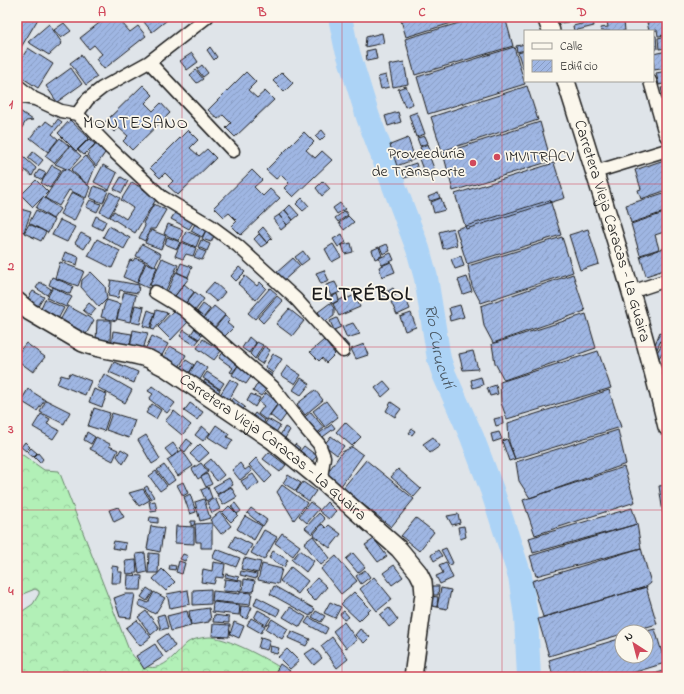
<svg xmlns="http://www.w3.org/2000/svg" width="684" height="694" font-family="'Indie Flower',sans-serif">
  <style>
    .forest { fill: url(#forest-crowns); stroke: #67866a }
    .lines { fill: none; stroke-linecap: round; stroke-linejoin: round }
    .river { stroke: #acd3f6; stroke-width: 24 }
    .building { fill: url(#building-hatch); stroke: #1c1c1c }
    .street-casing { stroke: #1c1c1c; stroke-width: 15 }
    .secondary-casing { stroke: #1c1c1c; stroke-width: 20 }
    .street { stroke: #fbf7ec; stroke-width: 12 }
    .secondary { stroke: #fbf7ec; stroke-width: 17 }
    .grid { fill: none; stroke: #d1495b; stroke-width: 1; stroke-opacity: 0.55 }
    .poi-dot { fill: #d1495b; stroke: #fbf7ec; stroke-width: 1.5 }
    .labels { text-anchor: middle; dominant-baseline: central; stroke-width: 3.5; stroke-linejoin: round; paint-order: stroke }
    .poi-label { font-size: 16px; fill: #1c1c1c; stroke: #fbf7ec; text-anchor: end }
    .street-label { font-size: 16px; fill: #1c1c1c; stroke: #fbf7ec }
    .neighbourhood-label { font-size: 17px; letter-spacing: 1px; fill: #1c1c1c; stroke: #fbf7ec }
    .water-label { font-size: 17px; font-style: italic; fill: #47535d; stroke: #fbf7ec }
    .district-label { font-size: 20px; font-weight: bold; letter-spacing: 1px; fill: #1c1c1c; stroke: #fbf7ec }
    .neatline { fill: none; stroke: #d1495b; stroke-width: 1.5 }
    .grid-label { font-size: 13px; text-anchor: middle; font-weight: bold; fill: #d1495b }
  </style>
  <defs>
    <pattern id="forest-crowns" width="20" height="18" patternUnits="userSpaceOnUse"><rect width="20" height="18" fill="#b2f0b7"/><path d="M2 6a3 3 0 1 1 6 0M12 15a3 3 0 1 1 6 0" fill="none" stroke="#98cd9d"/></pattern>
    <pattern id="building-hatch" width="6" height="6" patternUnits="userSpaceOnUse"><rect width="6" height="6" fill="#9fb6e3"/><path d="M-1 1l2-2M0 6l6-6M5 7l2-2" fill="none" stroke="#889cc2"/></pattern>
  </defs>
  <rect width="100%" height="100%" fill="#dfe4e9"/>
  <filter id="ink" filterUnits="userSpaceOnUse"><feTurbulence type="fractalNoise" baseFrequency=".025" numOctaves="2"/><feDisplacementMap in="SourceGraphic" scale="8" xChannelSelector="R" yChannelSelector="G"/><feConvolveMatrix kernelMatrix="1 2 1 2 8 2 1 2 1" color-interpolation-filters="sRGB"/></filter>
  <g filter="url(#ink)">
    <!-- forest -->
    <path class="forest" d="M17 451 44 470 59 471 129 650C142 670 156 674 174 656 178 652 182 647 187 643 192 639 204 637 211 637 232 639 277 664 294 677H17V615L33 604 39 594V591L35 589 25 593 17 601V527L19 520 17 516Z"/>
    <g class="lines">
      <!-- river -->
      <path class="river" id="s1" d="M340 17 346 46 368 117 418 249 426 278 439 359 444 374 472 437 492 490 520 576 526 617 529 677"/>
    </g>
    <!-- building -->
    <path class="building" d="M17 17H35L38 19 17 54Z
      M107 17H130L122 23 130 32 138 26 146 36 104 69 96 59 102 54 94 45 89 49 80 38Z
      M148 17H171L152 32 144 22 149 18Z
      M400 17H471L406 37Z
      M479 17H505L513 46 415 75 405 39Z
      M558 17H567L568 22 560 23Z
      M667 19V35L658 36 657 30 649 31 647 22Z
      M593 21 594 26 574 31 573 26Z
      M607 21H624L625 31H601L600 28 608 27Z
      M64 23 71 31 61 38 54 30Z
      M49 24 62 43 49 55 28 42Z
      M382 33 384 43 365 47 366 37Z
      M653 36H656L657 49 653 50Z
      M667 36V48L659 49 658 38Z
      M525 44V50L517 52 516 46Z
      M210 47 217 57 214 60 207 50Z
      M514 47 525 84 428 114 417 77Z
      M28 48 53 64 38 88 21 77 17 71V66Z
      M375 49 377 59 367 61 366 51Z
      M525 51V68L523 69 518 53Z
      M667 51V68L654 70 653 54Z
      M192 53 198 62 187 70 180 61Z
      M81 55 97 77 86 85 70 63Z
      M404 62 408 84 393 87 389 65Z
      M202 65 208 73 203 77 197 69Z
      M71 68 82 84 57 102 46 86Z
      M196 70 203 79 197 83 190 75Z
      M667 71V83L659 85 656 73Z
      M246 72 256 82 248 90 257 98 265 91 274 100 235 137 226 128 231 123 223 115 218 119 208 110Z
      M282 72 293 83 284 92 273 81Z
      M386 75 389 87 381 89 378 77Z
      M143 85 153 95 145 103 153 111 161 103 170 113 132 150 123 141 128 136 119 128 114 132 105 122Z
      M406 86 413 104 405 107 398 89Z
      M527 86 538 120 442 151 431 117Z
      M667 87V94L663 95 661 88Z
      M667 96V107L665 108 663 97Z
      M667 108V120L664 110Z
      M17 109 33 120 26 121 20 131 17 130Z
      M398 112 401 122 388 126 385 116Z
      M417 112 425 134 416 137 409 115Z
      M58 119 62 122 52 134 58 139 48 152 30 138 40 125 42 126 46 121 53 126Z
      M70 120 89 138 76 151 58 133Z
      M540 122 551 161 453 191 443 153Z
      M188 130 198 140 190 148 199 156 207 149 216 158 178 195 168 186 173 181 165 173 160 178 150 168Z
      M322 130 326 135 320 141 315 136Z
      M304 132 314 142 306 150 315 158 322 151 332 160 293 197 284 188 289 183 281 175 276 179 266 170Z
      M425 136 428 143 420 146 417 138Z
      M60 138 69 146 54 163 45 156Z
      M408 138 415 159 397 166 390 145Z
      M89 139 95 144 84 155 78 150Z
      M96 143 107 150 96 166 87 155Z
      M428 144 431 153 423 156 420 147Z
      M70 146 81 156 69 170 55 164Z
      M17 151 36 168 32 176 17 163Z
      M33 152 43 160 38 166 28 158Z
      M429 155 435 171 425 175 419 159Z
      M86 156 95 167 88 185 71 170Z
      M667 159V190L641 199 638 190 641 189 635 170Z
      M416 163 419 174 404 178 402 171 405 170 404 167Z
      M554 163 565 198 466 229 455 194Z
      M52 165 61 170 50 188 41 183Z
      M103 165 117 173 109 190 94 182Z
      M17 166 25 172 20 177 17 175Z
      M63 169 69 170 90 187 86 198 69 190 59 206 45 198Z
      M39 170 46 173 42 180 35 176Z
      M252 170 262 180 254 187 263 196 270 189 280 198 241 235 232 226 237 221 229 213 224 217 214 207Z
      M121 177 128 181 122 193 114 189Z
      M36 180 48 192 33 207 21 195Z
      M323 181 330 189 322 196 316 188Z
      M132 182 157 198 135 233 110 217 114 211 126 219 133 208 121 200Z
      M94 186 108 191 103 203 90 198Z
      M72 192 85 199 74 221 60 214Z
      M110 192 120 198 109 217 100 212Z
      M667 192V211L631 223 626 205Z
      M438 193 440 198 430 201 428 197Z
      M17 194 21 196 19 201 17 200Z
      M43 197 60 209 53 219 36 208Z
      M302 198 309 206 303 211 296 204Z
      M441 198 445 210 434 213 431 202Z
      M90 200 101 204 97 212 86 207Z
      M550 200 561 235 467 264 456 229Z
      M340 203 345 209 337 214 333 208Z
      M154 204 166 210 155 229H150L145 241 139 238 145 226 143 223Z
      M290 205 299 215 293 220 285 210Z
      M17 208 31 212 24 232 17 230Z
      M36 210 54 220 48 233 29 223Z
      M285 210 293 220 287 225 279 215Z
      M176 211 194 221 189 229 171 219Z
      M345 211 348 215 338 222 335 218Z
      M667 212V231L655 235 659 249 640 255 631 224Z
      M279 215 287 225 281 230 273 219Z
      M96 216 106 221 102 230 92 225Z
      M348 216 354 222 344 230 339 223Z
      M60 220 75 227 67 242 52 235Z
      M29 224 46 232 41 241 24 233Z
      M168 224 183 230 179 241 164 234Z
      M195 224 206 230 202 237 191 231Z
      M109 226 130 238 124 249 103 237Z
      M263 227 272 238 267 243 258 232Z
      M453 228 457 245 443 249 439 232Z
      M588 229 599 264 580 270 569 235Z
      M151 230 166 236 161 249 145 243Z
      M206 230 215 234 211 242 202 239Z
      M186 231 200 237 196 247 182 241Z
      M81 233 91 238 84 249 75 243Z
      M259 234 267 243 261 247 254 239Z
      M342 234 346 242 338 247 333 239Z
      M167 237 180 242 177 249 165 244Z
      M562 237 573 272 481 303 472 286 468 266Z
      M97 239 120 251 112 268 88 256Z
      M201 240 210 244 207 251 198 247Z
      M181 242 196 248 193 256 186 254 183 259 175 256Z
      M351 243 353 252 345 254 342 245Z
      M142 244 161 254 155 266 136 256Z
      M333 244 341 257 332 262 325 249Z
      M387 244 390 251 383 254 380 247Z
      M379 247 382 256 375 259 372 250Z
      M667 247V269L646 276 640 256Z
      M198 249 206 252 202 260 194 257Z
      M303 251 309 259 301 265 295 257Z
      M65 252 79 257 77 265 62 260Z
      M391 253 394 260 382 265 379 258Z
      M461 256 464 266 455 269 451 259Z
      M135 258 145 262 137 283 123 277 130 260 133 261Z
      M162 258 178 265 165 292 150 285Z
      M293 258 300 266 282 282 275 274Z
      M60 262 84 271 78 286 55 278Z
      M391 262 395 272 382 277 379 267Z
      M146 263 157 267 148 288 137 283Z
      M181 263 192 267 188 277 177 272Z
      M239 267 245 272 236 281 231 276Z
      M324 270 329 281 321 284 316 273Z
      M91 272 105 286 107 299 99 307 81 287 82 280Z
      M176 272 189 278 174 297 167 292Z
      M573 274 585 311 493 343 484 326 481 306Z
      M245 276 257 286 260 282 266 288 256 300 238 284Z
      M52 277 73 286 70 294 49 285Z
      M467 277 472 291 463 294 458 280Z
      M111 280 139 285 138 293 120 290 118 298 108 296Z
      M667 281V312L659 283Z
      M40 282 51 289 47 295 36 288Z
      M214 282 225 292 217 302 205 292Z
      M335 282 340 292 331 296 326 285Z
      M184 284 194 292 185 304 175 296Z
      M53 287 72 297 66 307 47 298Z
      M270 288 277 294 255 319 248 313Z
      M385 288 389 295 384 298 380 292Z
      M393 288 397 294 392 298 388 291Z
      M33 291 44 297 37 308 26 301Z
      M124 292 136 295 130 322 117 319Z
      M195 292 204 299 195 311 185 304Z
      M337 294 339 300 332 304 329 298Z
      M355 295 360 307 339 316 333 304 347 296 348 298Z
      M277 296 283 301 263 323 258 318Z
      M405 297 410 309 397 315 391 302Z
      M45 299 64 308 57 321 39 312Z
      M107 300 120 304 116 321 101 317 105 303Z
      M89 303 96 309 90 316 83 310Z
      M330 303 334 308V316L325 322 318 312Z
      M203 304 210 309 201 321 194 316Z
      M135 305 144 307 140 324 131 322Z
      M460 305 464 317 450 321 449 316 451 315 449 308Z
      M68 306 94 320 84 338 58 324Z
      M214 306 225 315 214 328 203 319Z
      M175 309 189 321 171 340 158 327Z
      M289 309 304 321 292 336 276 324Z
      M148 310 155 313 150 328 143 326Z
      M156 310 168 313 154 330 151 329Z
      M411 313 416 327 405 331 400 317Z
      M586 314 596 348 504 380 495 363 492 344Z
      M225 316 230 320 227 323 233 328 224 337 214 329Z
      M337 318 341 327 334 330 330 321Z
      M97 320H111L110 341H96Z
      M353 323 360 334 347 338 342 327Z
      M195 328 203 334 199 339 191 334Z
      M133 330 148 333 142 353 130 348Z
      M184 330 199 340 195 345 180 336Z
      M113 331 132 334 129 349 111 346Z
      M660 332 664 334 657 349 654 347Z
      M152 336 168 344 159 361 143 353Z
      M249 337 256 343 249 353 242 348Z
      M203 339 221 351 214 360 197 348Z
      M324 340 335 354 326 363 322 358 319 361 310 352Z
      M344 340 350 347 346 350 340 342Z
      M257 342 263 345 255 359 250 354Z
      M663 342 667 345 659 358 655 356Z
      M26 343 45 357 33 372 17 360V354Z
      M364 344 368 355 356 359 351 349Z
      M170 346 186 355 177 371 161 362Z
      M264 346 270 350 262 364 256 360Z
      M224 351 240 363 232 373 230 372 233 368 219 358Z
      M473 351 478 369 463 370 459 354Z
      M598 351 611 388 507 419 501 403 500 382Z
      M273 354 282 359 273 373 265 367Z
      M186 360 194 365 187 376 179 371Z
      M197 361 207 368 198 383 187 377Z
      M114 362 138 372 134 383 109 372Z
      M239 364 253 374 246 384 232 375Z
      M287 366 301 375 295 384 281 375Z
      M264 369 272 374 269 379 261 374Z
      M207 372 224 383 220 389 203 378Z
      M70 373 91 381 85 395 57 384 61 375 68 377Z
      M104 374 132 390 125 403 97 387Z
      M481 377 483 385 473 388 471 380Z
      M301 378 310 384 301 395 293 390Z
      M230 379 238 384 227 403 218 398Z
      M205 380 220 390 216 396 201 386Z
      M259 381 268 387 261 396 253 391Z
      M384 381 391 389 382 397 375 388Z
      M496 385 498 394 490 396 487 388Z
      M152 386 175 403 167 413 149 399 153 394 148 391Z
      M28 389 45 400 37 411 21 401Z
      M94 389 107 394 102 407 89 402Z
      M315 390 323 400 305 415 297 404Z
      M609 390 621 427 515 459 509 442 508 423Z
      M266 393 278 403 266 420 258 414 264 406 259 402Z
      M251 394 260 398 255 407 247 401Z
      M233 398 245 407 242 410 227 406Z
      M46 400 70 412 64 424 40 412Z
      M326 401 338 417 325 427 313 411Z
      M391 402 401 409 395 417 386 411Z
      M190 403 203 412 197 420 184 411Z
      M152 404 161 410 156 419 146 413Z
      M278 404 288 412 280 423 270 415Z
      M94 408 110 413 104 431 88 426Z
      M174 411 191 425 182 435 165 421Z
      M311 412 324 428 315 435 302 419Z
      M112 413 135 420 129 438 106 430Z
      M255 413 265 421 259 430 248 423Z
      M41 414 50 419 47 424 59 430 53 439 33 427Z
      M502 417 503 424 496 426 494 419Z
      M268 419 280 426 272 439 260 431Z
      M345 422 361 437 352 446 336 432Z
      M332 424 335 428 320 439 317 435Z
      M216 425 229 434 227 437 233 440 227 449 208 437Z
      M202 426 210 433 203 441 195 435Z
      M285 427 290 430 281 445 276 442Z
      M412 429 415 431 412 435 409 433Z
      M618 430 626 464 530 498 519 481 516 462Z
      M87 432 95 437 91 444 84 440Z
      M499 432 502 439 493 442 491 434Z
      M146 435 160 459 152 464 138 440Z
      M331 436 344 446 337 455 324 445Z
      M96 437 110 444 109 446 118 450 113 461 90 449Z
      M433 437 440 446 430 453 423 444Z
      M187 439 192 443 185 452 180 448Z
      M507 439 515 459 509 461 502 441Z
      M25 442 30 447 26 451 21 447Z
      M173 443 179 451 172 457 165 449Z
      M200 444 209 453 199 462 190 454Z
      M295 444 300 448 295 455 290 452Z
      M304 446 317 456 309 465 296 456Z
      M352 447 363 455 338 490 323 479 342 452Z
      M31 448 37 453 33 457 27 452Z
      M121 449 129 454 123 464 117 456Z
      M182 450 193 466 178 476 167 460Z
      M269 452 286 465 280 472 263 459Z
      M38 453 43 459 40 463 34 457Z
      M256 458 272 476 265 483 249 465Z
      M211 459 224 475 217 481 204 465Z
      M366 460 414 499 391 527 343 488Z
      M201 463 208 472 198 479 192 469Z
      M240 463 245 470 249 467 252 471 240 480 232 470Z
      M164 465 175 480 168 485 157 470Z
      M624 467 635 502 535 535 523 500Z
      M398 469 421 489 414 497 391 477Z
      M156 471 167 486 160 491 149 476Z
      M207 474 212 484 206 487 201 477Z
      M253 474 259 483 247 491 241 481Z
      M288 475 301 483 296 491 283 483Z
      M229 478 233 485 217 494 213 487Z
      M183 482 188 493 183 496 177 485Z
      M303 482 316 491 309 501 296 492Z
      M282 485 307 503 294 520 277 492Z
      M667 485V512L663 513 659 486Z
      M147 486 154 497 151 499 144 488Z
      M208 487 212 498 206 501 201 490Z
      M231 487 237 497 223 505 217 495Z
      M143 489 150 500 139 506 129 493Z
      M190 494 196 512 190 514 184 497Z
      M215 498 220 509 212 513 207 502Z
      M204 499 210 518 200 521 195 502Z
      M155 501 157 511 151 512 149 502Z
      M310 502 319 509 307 523 299 516Z
      M327 502 336 511 329 519 319 511Z
      M235 503 241 511 237 514 231 506Z
      M229 506 238 515 231 522 222 513Z
      M118 507 124 517 114 522 109 510Z
      M251 508 267 520 263 526 247 513Z
      M632 508 637 524 533 553 529 538Z
      M220 512 231 526 221 534 210 520Z
      M319 513 325 519 312 534 305 528Z
      M458 514 460 523 452 525 447 516Z
      M245 516 262 526 254 540 237 529Z
      M150 517 158 518V523L149 522Z
      M416 518 434 532 419 551 401 536Z
      M191 521H195L194 525 191 526Z
      M212 523V548H201V542H196L195 524Z
      M322 524 326 528 329 525 341 534 330 548 313 535Z
      M637 524 641 548 536 576 530 556Z
      M151 526 164 528 160 552 147 549Z
      M176 526 194 527V544L175 543Z
      M464 526 466 537 460 539 458 527Z
      M264 530 277 537 264 560 251 553Z
      M282 533 300 546 293 556 275 543Z
      M235 536 252 545 246 556 229 547Z
      M313 536 330 558 321 565 304 543Z
      M374 539 387 556 378 562 365 545Z
      M114 541 126 543 125 550 112 548Z
      M446 548 453 563 449 565 441 550Z
      M641 548 651 583 646 587 543 617 532 581Z
      M216 549 240 558 236 567 212 558Z
      M300 550 314 561 306 572 292 560Z
      M438 550 442 556 434 561 431 555Z
      M273 551 288 560 284 567 269 558Z
      M145 553 147 572 139 574 136 554Z
      M149 553 159 554 158 573H148Z
      M353 553 365 567 358 573 346 559Z
      M183 554 188 556 185 561 180 559Z
      M336 556 357 581 341 594 321 569Z
      M244 558 261 562 258 573 241 569Z
      M136 560 137 573 127 574 125 561Z
      M179 561 185 563 182 574 176 572Z
      M213 562 225 564 223 578 216 577 214 584 201 582 203 569 212 571Z
      M446 562 453 578 440 584 436 576 443 573 439 565Z
      M262 564 282 569 278 584 258 580Z
      M170 565 176 566 175 570 169 569Z
      M394 565 403 577 392 585 383 573Z
      M112 566 119 567 118 572H122L121 583H111Z
      M291 567 308 581 298 594 280 581Z
      M162 569 175 582 166 591 153 579Z
      M365 570 370 577 361 584 356 576Z
      M241 571 257 574 256 579 240 575Z
      M226 574 239 577 238 580 225 577Z
      M128 575 142 576 141 590H127Z
      M374 577 392 599 377 611 360 589Z
      M317 578 327 587 315 601 305 591Z
      M225 579 242 581 241 591 238 590V592L223 591Z
      M244 579 255 581 253 592 243 591Z
      M274 586 315 609 310 616 270 594Z
      M426 586H439L438 595H426Z
      M646 587 657 624 629 632H622V634L549 656 538 619Z
      M147 588 153 592 147 601 141 597Z
      M441 588 451 590 447 609 437 607Z
      M211 589V604L193 605V590Z
      M188 590 190 604 170 608 167 594Z
      M213 591 240 594V592L252 593 250 605 212 601Z
      M154 592 165 598 155 614 138 605 141 600 148 603Z
      M354 592 371 609 359 621 341 604Z
      M125 594H135L131 618 120 617 114 598Z
      M430 596 438 597 437 607 428 605Z
      M257 597 280 609 277 616 254 605Z
      M213 602 240 605 239 615 212 612Z
      M330 602 341 607 335 618 324 613Z
      M241 606 252 607 247 619 240 616Z
      M290 607 306 617 300 627 283 617Z
      M209 608 211 620H209V622L191 625 189 611Z
      M389 608 398 620 389 627 380 615Z
      M258 610 271 617 266 625 254 618Z
      M146 611 159 628 151 635 138 617Z
      M187 611 191 626 171 631 167 616Z
      M316 611 325 616 321 622 312 617Z
      M344 611 349 617 344 620 340 614Z
      M164 614 168 628 161 630 157 616Z
      M214 615 229 617V623L213 622Z
      M309 617 328 628 325 634 305 623Z
      M251 618 265 626 261 633 247 625Z
      M272 619 288 629 282 639 266 629Z
      M137 620 151 637 140 646 126 628Z
      M234 622 244 626 239 638 230 634Z
      M344 622 357 640 346 648 333 631Z
      M213 624 230 625 229 637 212 636Z
      M360 629 370 637 364 643 355 635Z
      M655 629 665 663 619 677H553L549 660 622 638V656H646V632H643Z
      M291 631 310 639 306 646 288 638Z
      M167 634 175 646 166 653 157 641Z
      M261 637 270 640 267 650 258 648Z
      M332 637 348 659 337 668 321 646Z
      M155 644 163 657 144 669 136 656Z
      M270 646 279 648 277 654 269 652Z
      M314 648 322 658 314 665 305 654Z
      M287 649 299 661 290 669 278 657Z
      M280 664 290 671 286 677 276 671Z
      M667 670V677H644Z"/>
    <g class="lines">
      <defs>
        <path id="street" d="M207 17 149 62 102 88 88 99 77 114 111 149 162 197 211 226 238 246 296 299 343 351
          M149 62 233 151
          M650 81 665 134 667 137
          M17 85 32 97
          M17 96 35 99 61 111 77 114
          M595 172 667 150
          M155 292 183 309 273 387 305 428 319 444 324 457 321 478 322 481
          M631 292 667 280"/>
        <g id="secondary">
          <path d="M546 17 551 31"/>
          <path id="s2" d="M566 81C602 196 639 310 667 427"/>
          <path id="s3" d="M17 301 30 312 83 343C104 352 127 351 149 359 154 362 160 365 166 368L272 440 322 481 399 549 418 572 423 582 424 594 413 677"/>
        </g>
      </defs>
      <!-- street casing -->
      <use href="#street" class="street-casing"/>
      <!-- secondary casing -->
      <use href="#secondary" class="secondary-casing"/>
      <!-- street -->
      <use href="#street" class="street"/>
      <!-- secondary -->
      <use href="#secondary" class="secondary"/>
    </g>
  </g>
  <!-- grid -->
  <path class="grid" d="M182 17V677M342 17V677M502 17V677M17 184H667M17 347H667M17 510H667"/>
  <!-- markers -->
  <g class="poi-dot">
    <circle cx="497" cy="157" r="4"/>
    <circle cx="473" cy="163" r="4"/>
  </g>
  <g class="labels">
    <!-- poi labels -->
    <g class="poi-label">
      <text x="465" y="154">Proveeduría<tspan x="465" dy="18">de Transporte</tspan></text>
      <text x="505" y="157" text-anchor="start">IMVITRACV</text>
    </g>
    <!-- street labels -->
    <g class="street-label">
      <text stroke="none"><textPath href="#s2" startOffset="157">Carretera Vieja Caracas - La Guaira</textPath></text>
      <text stroke="none"><textPath href="#s3" startOffset="299">Carretera Vieja Caracas - La Guaira</textPath></text>
    </g>
    <!-- neighbourhood labels -->
    <g class="neighbourhood-label">
      <text x="136" y="123">MONTESANO</text>
    </g>
    <!-- water labels -->
    <g class="water-label">
      <text stroke="none"><textPath href="#s1" startOffset="345">Río Curucutí</textPath></text>
    </g>
    <!-- district labels -->
    <g class="district-label">
      <text x="362" y="295">EL TRÉBOL</text>
    </g>
  </g>
  <!-- margin -->
  <rect width="684" height="694" fill="none" stroke="#fbf7ec" stroke-width="44"/>
  <!-- legend -->
  <rect x="524" y="30" width="130" height="52" fill="#fbf7ec" stroke="#a29f99"/>
  <rect x="532" y="43" width="20" height="6" fill="#fbf7ec" stroke="#a29f99"/>
  <text x="560" y="50" font-size="12" fill="#1c1c1c">Calle</text>
  <rect x="532" y="60" width="20" height="12" fill="url(#building-hatch)" stroke="#a29f99"/>
  <text x="560" y="70" font-size="12" fill="#1c1c1c">Edificio</text>
  <!-- north arrow -->
  <g transform="translate(634 644) rotate(324)"><circle r="19" fill="#fbf7ec" stroke="#a29f99"/>
  <path d="M0-3L7 15L0 10L-7 15Z" fill="#d1495b"/>
  <text y="-6" font-size="11" font-weight="bold" text-anchor="middle" fill="#1c1c1c">N</text>
  </g>
  <rect x="22" y="22" width="640" height="650" class="neatline"/>
  <g class="grid-label">
    <text x="102" y="16">A</text>
    <text x="262" y="16">B</text>
    <text x="422" y="16">C</text>
    <text x="582" y="16">D</text>
    <text x="11" y="108">1</text>
    <text x="11" y="270">2</text>
    <text x="11" y="433">3</text>
    <text x="11" y="595">4</text>
  </g>
</svg>
